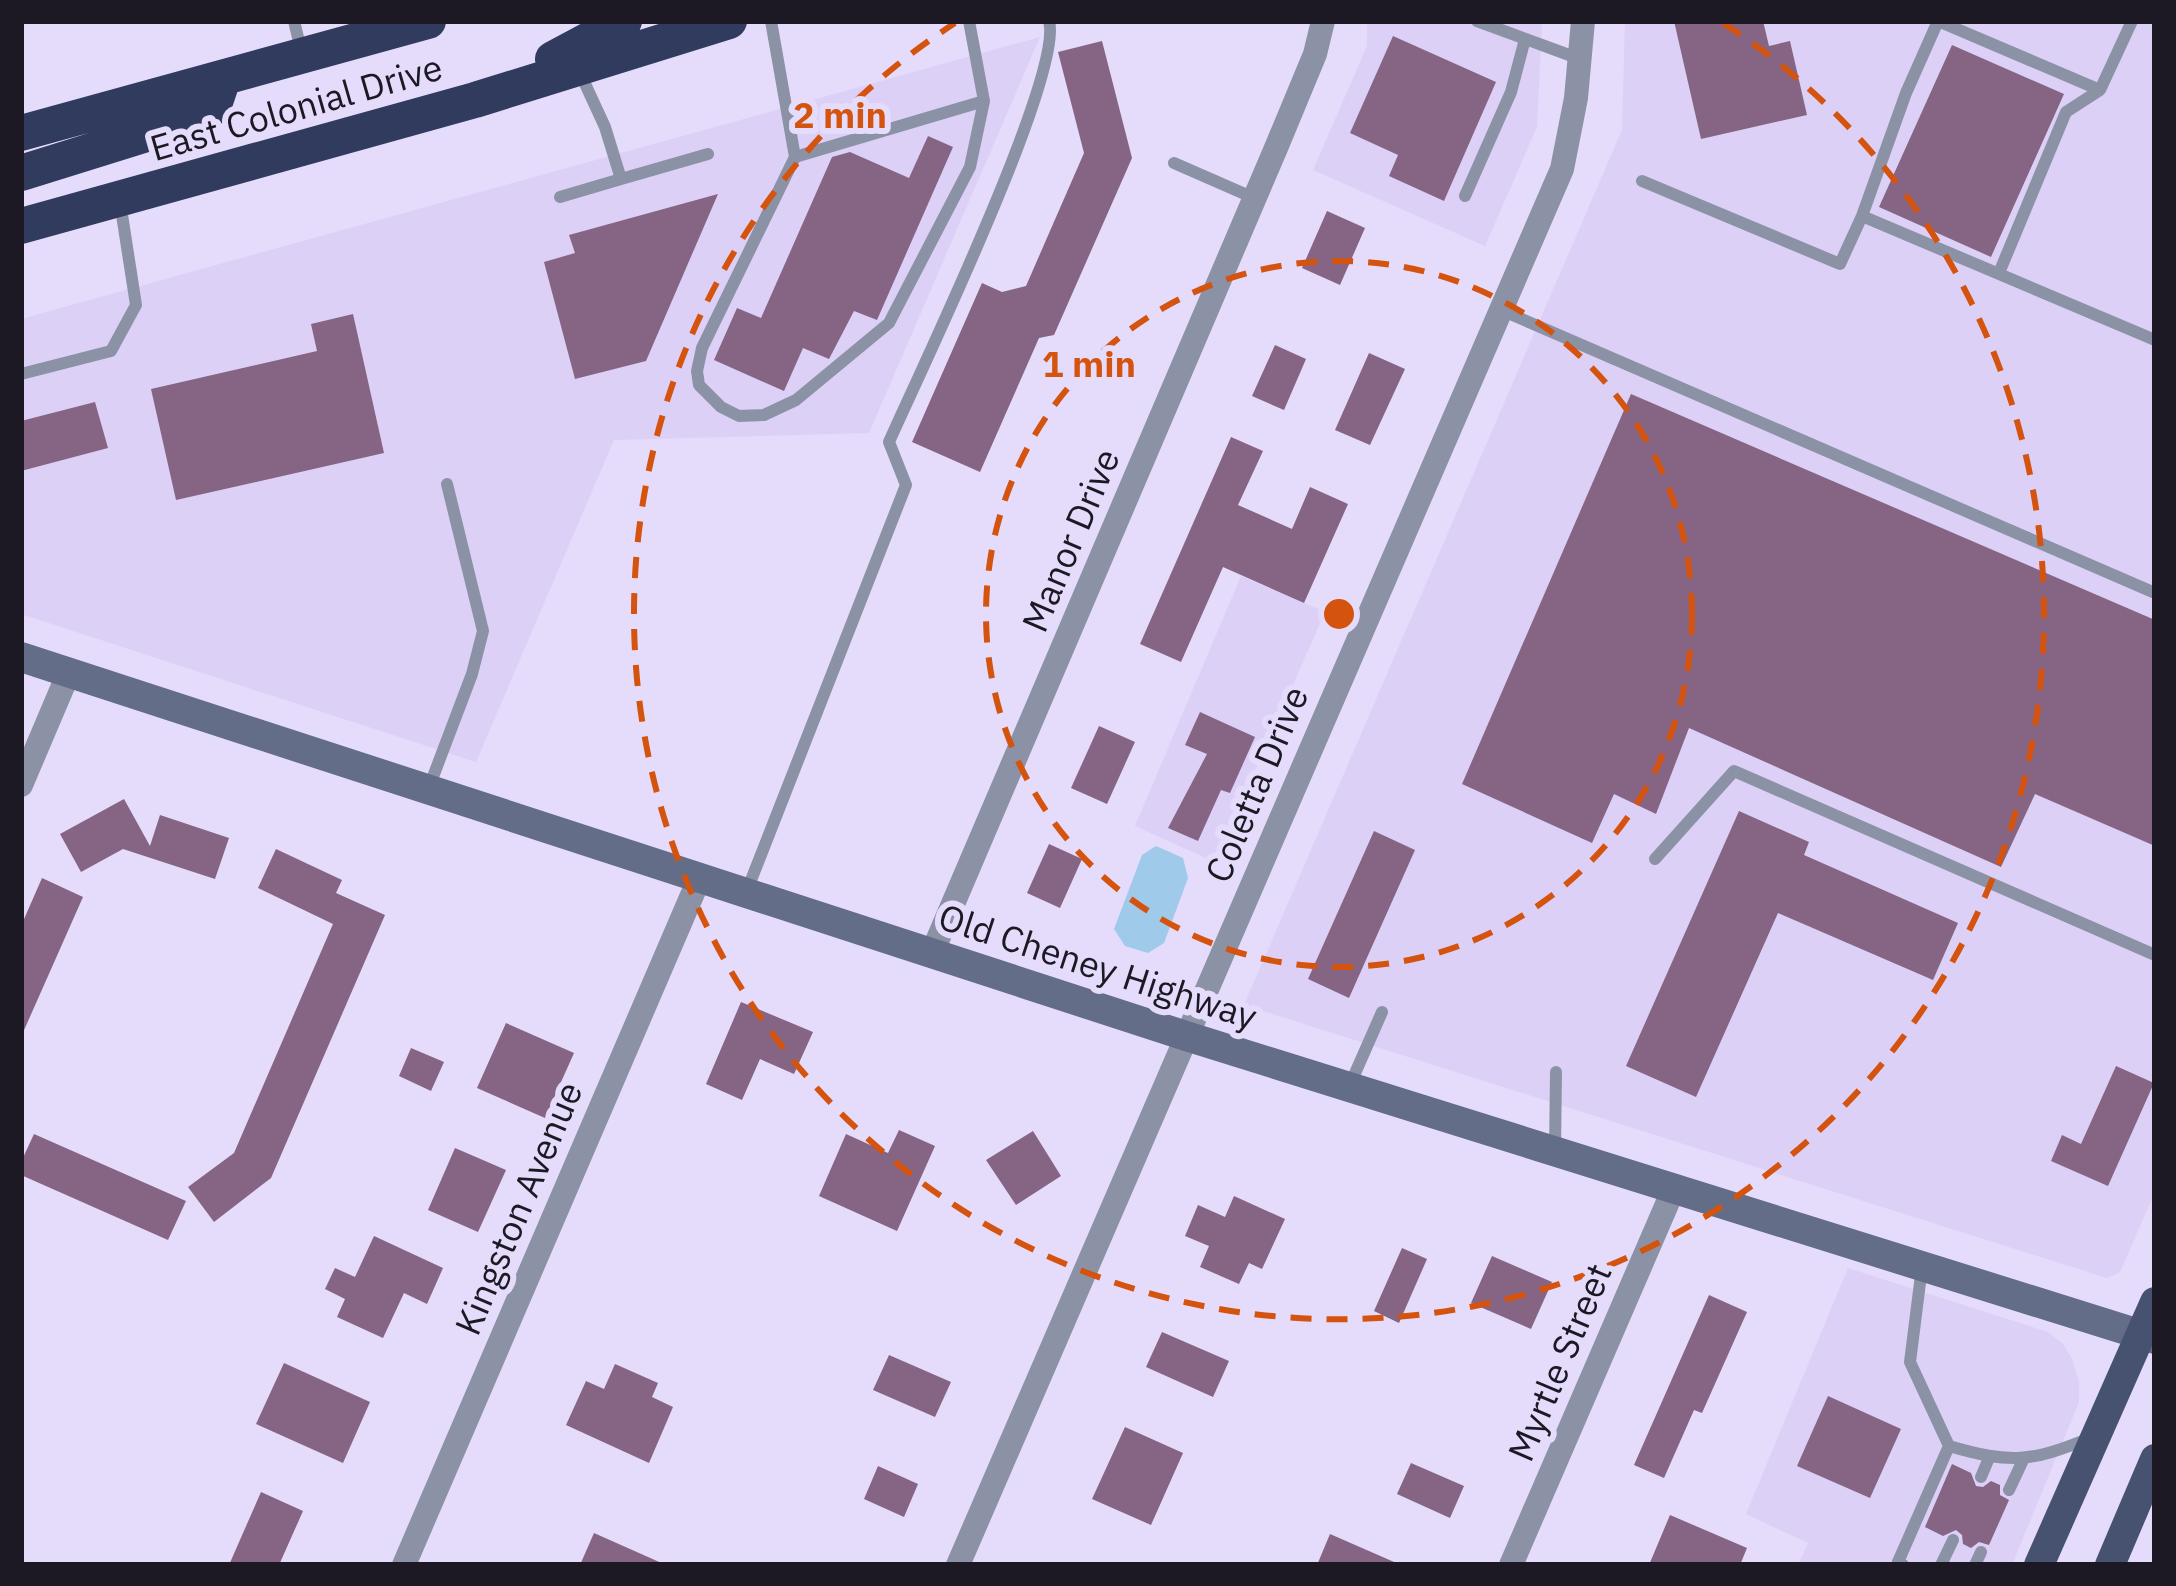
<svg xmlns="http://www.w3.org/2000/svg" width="2176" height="1586" font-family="'IBM Plex Sans',sans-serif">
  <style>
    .built { fill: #dcd0f7 }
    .water { fill: #9fcae9 }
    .building { fill: #866484 }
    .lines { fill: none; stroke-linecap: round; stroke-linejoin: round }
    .lane { stroke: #8c92a5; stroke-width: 12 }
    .street { stroke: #8c92a5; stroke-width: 24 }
    .secondary { stroke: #636d87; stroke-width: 30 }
    .primary { stroke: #475271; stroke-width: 30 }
    .highway { stroke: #303b5e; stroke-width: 36 }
    .ring { fill: none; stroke: #d4530e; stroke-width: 6; stroke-dasharray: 21 15 }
    .labels { text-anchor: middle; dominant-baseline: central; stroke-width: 12; stroke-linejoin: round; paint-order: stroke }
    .street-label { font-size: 36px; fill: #1c1924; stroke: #e5dbfb }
    .centre { fill: #d4530e; stroke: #e5dbfb; stroke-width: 6 }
    .ring-label { font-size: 36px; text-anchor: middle; font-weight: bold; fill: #d4530e; stroke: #e5dbfb; stroke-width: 12; stroke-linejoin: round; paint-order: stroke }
  </style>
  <rect width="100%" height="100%" fill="#e5dbfb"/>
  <!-- built -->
  <path class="built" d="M1367 21H1542L1537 127 1485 246 1313 170 1367 46Z
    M1625 21H2155V1192L2120 1272 2107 1278 1244 1005 1622 130Z
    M1040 37 869 433 614 440 476 762 21 614V319Z
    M1241 576 1325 612 1215 862 1135 826Z
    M1848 1268 2048 1332 2063 1344 2072 1359 2079 1381V1402L2012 1565H1798L1808 1543 1746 1514Z"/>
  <!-- water -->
  <path class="water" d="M1156 846 1183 858 1188 878 1164 943 1148 953 1125 946 1114 929 1142 855Z"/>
  <!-- building -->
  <path class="building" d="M1674 21H1763L1769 46 1790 41 1807 115 1701 139Z
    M1393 36 1496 82 1444 201 1389 176 1398 155 1350 133Z
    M1102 41 1132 158 1054 335 1039 338 980 472 912 442 982 283 1002 292 1026 286 1084 153 1058 52Z
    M1952 45 2064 94 1991 257 1879 207Z
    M928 136 953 147 877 320 854 311 829 359 803 348 784 391 714 360 737 308 761 318 832 157 850 152 909 178Z
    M718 194 646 361 575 379 544 262 575 253 569 235Z
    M1327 211 1365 228 1340 285 1302 268Z
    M353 314 384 453 176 500 151 389 317 351 311 324Z
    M1275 345 1306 359 1284 410 1252 396Z
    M1369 353 1405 369 1370 445 1335 430Z
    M1631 394 2155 620V846L2035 794 2001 867 1689 728 1656 814 1614 794 1592 843 1462 784Z
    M95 402 108 448 21 471V421Z
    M1231 437 1263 451 1238 505 1292 529 1310 487 1348 504 1304 603 1223 567 1181 662 1140 644Z
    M1200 712 1255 737 1230 793 1221 790 1198 841 1168 828 1207 754 1185 745Z
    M1099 726 1135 742 1107 804 1071 788Z
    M124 799 150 846 160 815 229 838 215 879 123 849 81 872 60 834Z
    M1739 811 1809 842 1804 855 1958 923 1933 980 1778 913 1696 1097 1626 1066Z
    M1374 831 1415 850 1349 998 1308 979Z
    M1049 844 1082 859 1060 908 1027 893Z
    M276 849 342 880 336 893 385 915 271 1178 214 1222 188 1187 234 1153 333 924 258 888Z
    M42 878 83 897 21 1037V926Z
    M741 1002 813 1032 794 1074 760 1059 742 1100 706 1084Z
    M506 1023 574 1053 545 1118 477 1088Z
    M411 1048 444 1062 431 1091 399 1076Z
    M2116 1066 2154 1083 2108 1186 2051 1161 2062 1135 2081 1144Z
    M899 1130 935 1146 897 1231 819 1196 846 1134 888 1153Z
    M1033 1131 1061 1176 1016 1205 986 1160Z
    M34 1134 186 1201 168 1240 21 1175V1162Z
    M455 1148 506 1170 478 1232 428 1210Z
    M1234 1196 1285 1219 1262 1269 1249 1263 1239 1284 1200 1267 1209 1246 1185 1236 1198 1205 1225 1217Z
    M374 1236 443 1268 427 1304 404 1293 383 1338 337 1317 345 1299 325 1289 335 1268 355 1277Z
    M1402 1248 1427 1259 1399 1323 1374 1311Z
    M1492 1256 1552 1282 1531 1329 1471 1303Z
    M1709 1295 1747 1312 1702 1413 1694 1410 1664 1478 1634 1465Z
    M1162 1332 1229 1361 1213 1397 1146 1367Z
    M889 1355 951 1382 935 1417 873 1390Z
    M284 1363 370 1402 343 1463 256 1424Z
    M615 1364 658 1383 652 1397 673 1407 649 1463 566 1425 586 1381 604 1389Z
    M1828 1396 1901 1429 1870 1498 1797 1466Z
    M1125 1427 1183 1453 1151 1525 1092 1499Z
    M1411 1463 1464 1486 1450 1518 1397 1494Z
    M1952 1464 1971 1473 1976 1486 1983 1487 1991 1481 2000 1485V1495L2009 1500 1989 1545 1979 1542 1971 1548 1963 1544 1962 1535 1956 1530 1943 1536 1925 1527Z
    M878 1466 918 1484 904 1517 864 1499Z
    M261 1492 303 1511 279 1565H229Z
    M1670 1515 1747 1548 1740 1565H1649Z
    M594 1533 666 1565H580Z
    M1330 1534 1401 1565H1317Z"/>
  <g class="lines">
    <!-- lane -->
    <path class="lane" d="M294 21 302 54
      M771 21 795 157 702 348 697 371 699 385 721 407 739 416 764 415 796 400 889 323 970 167 984 101 969 21
      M1477 21 1580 59
      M2132 21 2100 90 1938 21 1906 93 1862 216 2155 340
      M795 157 984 101
      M1174 163 1254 198
      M621 179 708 154
      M1642 181 1840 264 1862 216
      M1465 196 1511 92 1525 39
      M560 197 621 179 605 127 581 75
      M1999 273 2066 112 2100 90
      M1501 310 2155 593
      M21 374 111 351 136 305 120 202
      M428 790 472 674 483 631 447 484
      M1655 859 1734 771 2155 955
      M746 893 906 485 889 442C919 374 1064 74 1049 21
      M1349 1087 1382 1012
      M1555 1150 1556 1072
      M1949 1446C2011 1464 2031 1462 2090 1438
      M1981 1477 1989 1458
      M2009 1490 2024 1458
      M1903 1565 1898 1562 1949 1446 1910 1362 1922 1267
      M1941 1565 1953 1540
      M1975 1565 1981 1552"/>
    <!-- street -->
    <path class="street" d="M21 785 69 672
      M932 953 1276 148 1315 54 1323 21
      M404 1565 699 879
      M958 1565 1562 169 1576 98 1583 21
      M1511 1565 1674 1188"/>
    <!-- secondary -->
    <path class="secondary" d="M21 657 1186 1036 2155 1339"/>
    <!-- primary -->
    <path class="primary" d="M2039 1565 2155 1302
      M2110 1565 2155 1459"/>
    <!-- highway -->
    <path class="highway" d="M553 59 624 21
      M21 133 428 21
      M21 173 204 116 214 105 223 78
      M21 226 475 100 729 21"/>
  </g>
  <!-- distance rings -->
  <g class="ring">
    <circle cx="1339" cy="614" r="353"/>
    <path d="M1723 23A705 705 0 1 1 955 23"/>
  </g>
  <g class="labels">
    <!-- street labels -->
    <g class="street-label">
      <text transform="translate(296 107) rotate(-16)">East Colonial Drive</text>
      <text transform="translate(1070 540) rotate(-67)">Manor Drive</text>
      <text transform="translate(1256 784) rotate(-67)">Coletta Drive</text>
      <text transform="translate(1098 966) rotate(18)">Old Cheney Highway</text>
      <text transform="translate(518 1208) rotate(-67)">Kingston Avenue</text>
      <text transform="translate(1559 1362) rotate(-67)">Myrtle Street</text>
    </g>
  </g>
  <circle cx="1339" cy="614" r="18" class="centre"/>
  <g class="ring-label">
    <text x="840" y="128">2 min</text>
    <text x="1089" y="377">1 min</text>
  </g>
  <!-- border -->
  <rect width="2176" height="1586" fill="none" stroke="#1c1924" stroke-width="48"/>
</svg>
